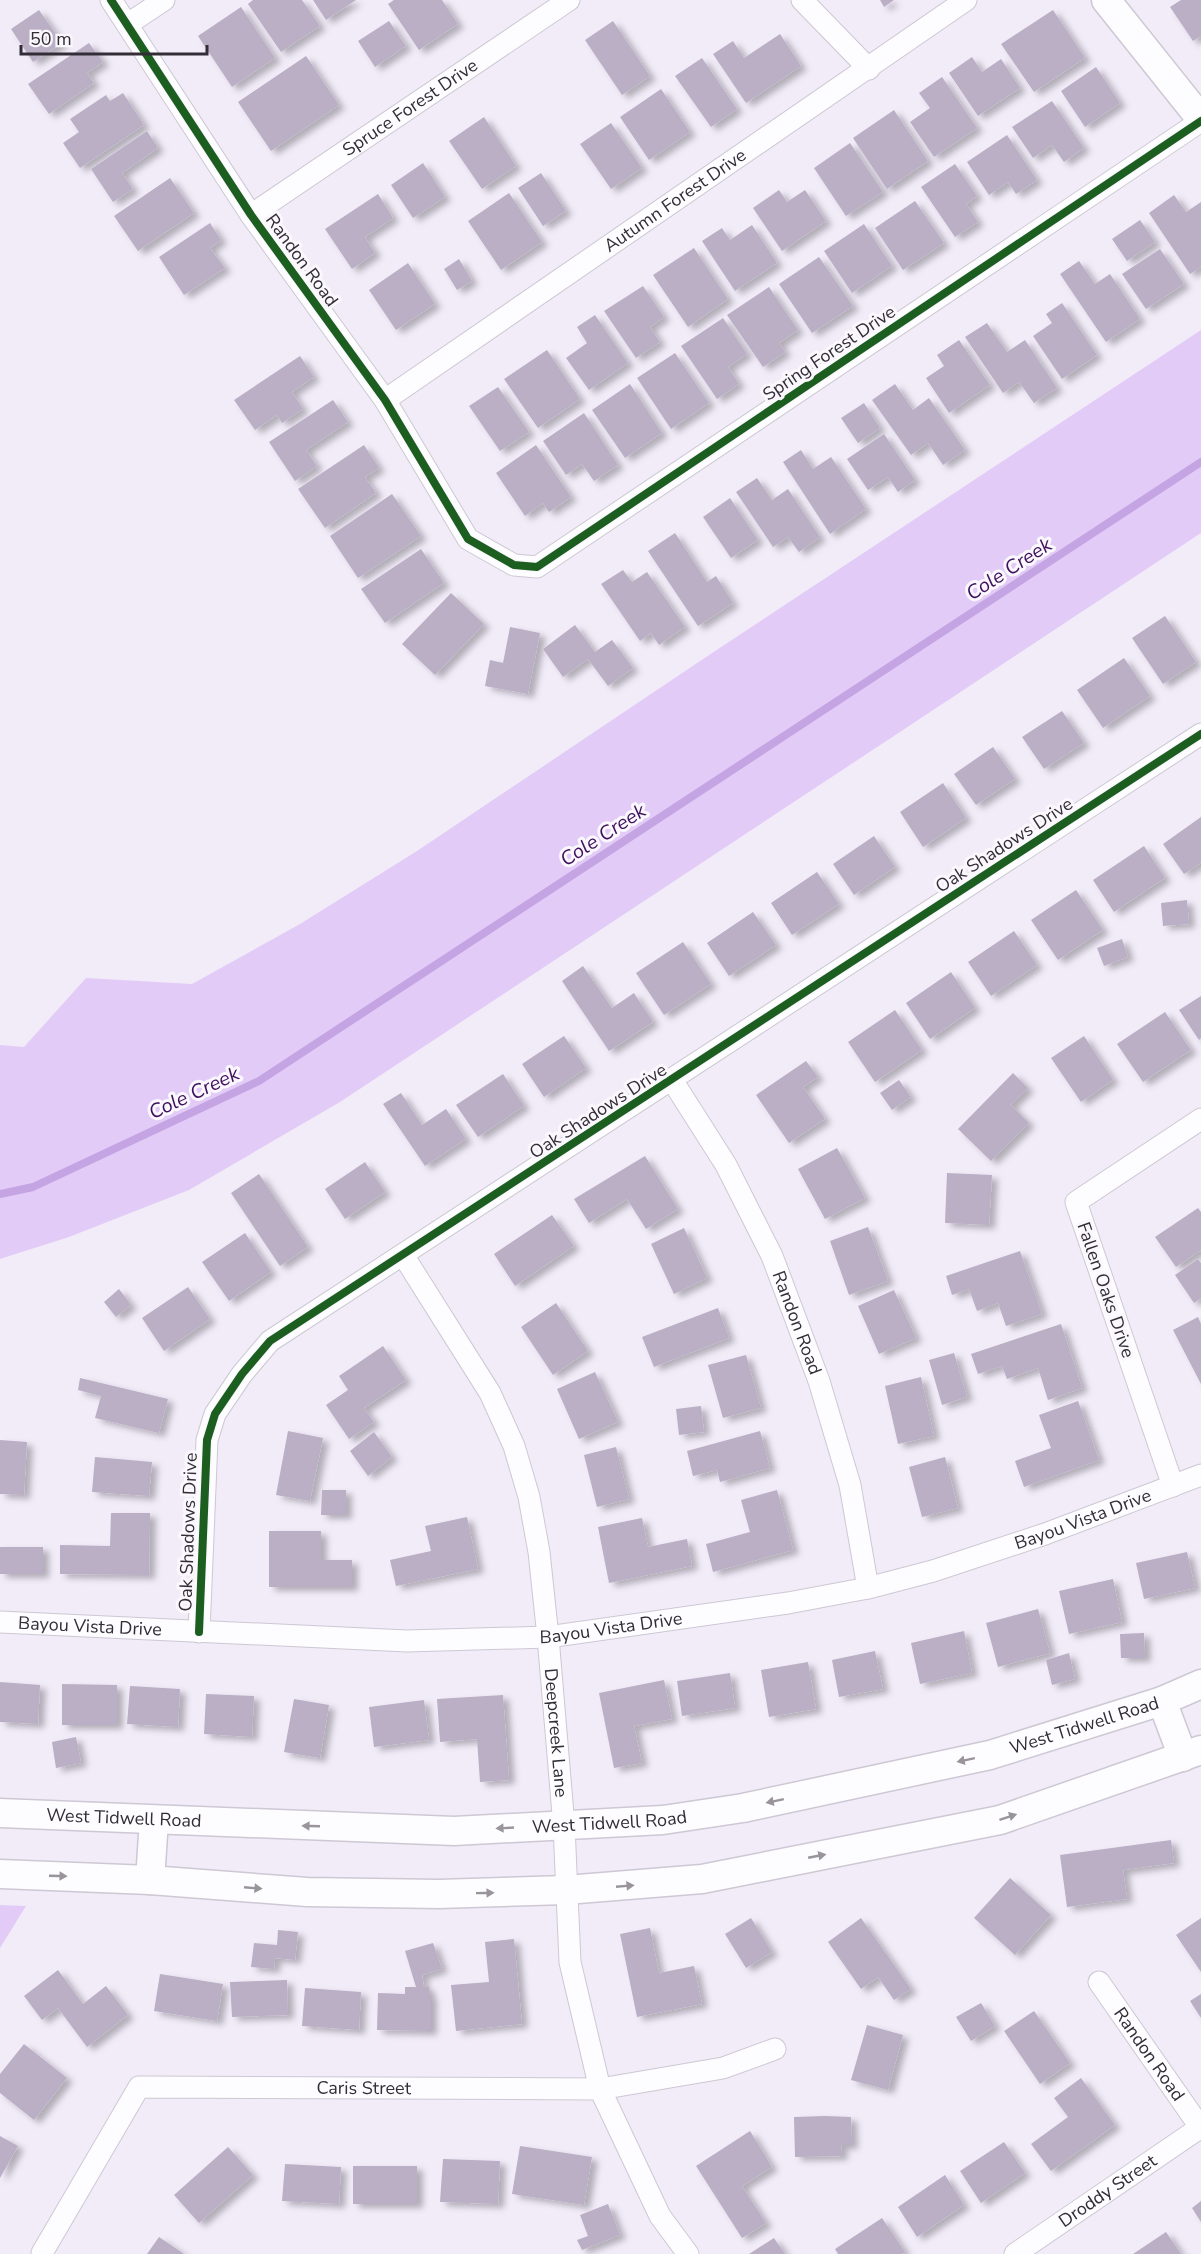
<svg xmlns="http://www.w3.org/2000/svg" width="1201" height="2254" font-family="'Nunito Sans',sans-serif">
  <style>
    .green { fill: #e2ccf7 }
    .lines { fill: none; stroke-linecap: round; stroke-linejoin: round }
    .stream { stroke: #c4a4e3; stroke-width: 8 }
    .building { fill: #baafc5; filter: url(#shadow) }
    .street-casing { stroke: #cdc8d3; stroke-width: 23 }
    .secondary-casing { stroke: #cdc8d3; stroke-width: 31 }
    .street { stroke: #fdfcfe; stroke-width: 21 }
    .secondary { stroke: #fdfcfe; stroke-width: 28 }
    .cycleway-casing { stroke: #faf8fd; stroke-width: 11 }
    .cycleway { stroke: #1b5e20; stroke-width: 8 }
    .oneway { fill: #98949a }
    .labels { text-anchor: middle; dominant-baseline: central; stroke-width: 6; stroke-linejoin: round; paint-order: stroke }
    .street-label { font-size: 18px; fill: #322d36; stroke: #faf8fd }
    .water-label { font-size: 20px; font-style: italic; fill: #3e105d; stroke: #faf8fd }
  </style>
  <defs>
    <filter id="shadow"><feDropShadow dx="6" dy="4" stdDeviation="3" flood-color="#0004"/></filter>
  </defs>
  <rect width="100%" height="100%" fill="#f2ecf9"/>
  <!-- green -->
  <path class="green" d="M1201 330V533L340 1102 189 1190 69 1237 0 1259V1045L24 1047 86 978 192 984 300 924 417 851 706 657Z
    M0 1905 26 1906 0 1948Z"/>
  <g class="lines">
    <!-- stream -->
    <path class="stream" d="M0 1194 33 1187 259 1081 1201 462"/>
  </g>
  <!-- building -->
  <path class="building" d="M253 0H302L320 26 281 52 248 4Z
    M313 0H356L326 20Z
    M394 0H442L458 24 419 50 388 4Z
    M880 0H894L884 7Z
    M1181 0H1201V36L1193 41 1170 7Z
    M241 7 275 58 232 87 198 36Z
    M39 10 62 43 33 62 11 29Z
    M1053 10 1085 58 1034 92 1001 44Z
    M389 21 406 46 375 67 358 41Z
    M613 21 650 76 622 95 585 40Z
    M780 34 801 66 746 103 713 54 733 41 744 58Z
    M89 43 103 62 87 73 94 83 49 114 28 84Z
    M306 56 339 105 271 151 238 102Z
    M972 57 982 72 1001 59 1020 88 978 116 949 73Z
    M702 58 737 109 711 127 675 76Z
    M1096 67 1120 103 1085 127 1061 91Z
    M942 77 977 128 934 157 910 122 930 108 919 93Z
    M661 89 690 132 649 160 620 117Z
    M123 93 144 125 80 168 63 143 79 132 70 119 106 95 110 101Z
    M1052 101 1084 148 1064 162 1052 145 1033 158 1012 127Z
    M894 110 928 161 887 189 853 138Z
    M484 117 516 166 482 189 449 141Z
    M611 123 642 168 611 189 580 144Z
    M147 131 158 148 122 173 133 189 113 202 91 169Z
    M1007 135 1037 180 1016 194 1008 182 989 195 967 162Z
    M850 143 883 192 846 216 814 168Z
    M423 163 445 197 413 218 391 185Z
    M955 164 977 196 966 204 978 222 955 237 921 187Z
    M541 173 566 211 543 226 518 188Z
    M170 178 194 213 138 251 114 216Z
    M779 190 787 202 805 190 826 221 782 251 753 208Z
    M509 193 542 242 501 270 468 221Z
    M378 194 393 218 365 237 375 253 352 269 325 229Z
    M1174 195 1186 212 1201 202V267L1190 274 1149 213Z
    M915 201 944 243 903 270 875 228Z
    M1140 220 1155 242 1127 261 1112 239Z
    M210 223 221 240 210 248 225 268 184 295 159 257Z
    M864 224 892 266 852 293 824 251Z
    M752 225 777 263 735 291 702 241 722 228 730 240Z
    M694 248 728 299 688 327 653 275Z
    M1160 249 1184 284 1146 309 1122 274Z
    M819 257 853 306 812 333 779 284Z
    M459 259 472 281 457 290 444 269Z
    M1079 261 1095 284 1110 274 1140 319 1106 342 1060 274Z
    M408 263 435 304 396 330 369 290Z
    M643 286 664 317 650 327 660 342 636 358 604 311Z
    M769 287 798 330 779 343 785 352 763 367 727 315Z
    M1062 303 1097 355 1062 379 1033 336 1052 323 1046 314Z
    M595 315 628 363 589 390 566 358 587 343 577 327Z
    M723 318 747 354 728 367 739 384 717 399 681 346Z
    M987 323 1007 352 1025 340 1057 388 1034 403 1019 382 1003 393 965 337Z
    M959 340 990 385 949 413 926 378 944 366 937 355Z
    M547 350 580 399 538 428 504 379Z
    M675 353 709 403 671 429 637 378Z
    M300 356 314 377 292 392 303 409 282 423 277 415 255 430 234 400Z
    M630 384 662 433 625 458 592 410Z
    M895 384 913 410 929 398 965 450 943 465 928 443 911 455 872 400Z
    M498 387 529 432 500 451 469 406Z
    M333 400 348 422 306 450 317 466 295 481 269 442Z
    M864 403 880 428 858 443 841 418Z
    M584 413 618 465 594 481 582 464 566 475 543 441Z
    M884 434 915 480 898 492 888 477 868 490 847 459Z
    M364 445 379 468 365 477 376 493 325 528 298 489Z
    M536 445 571 497 549 512 543 503 525 516 496 473Z
    M801 450 813 469 831 457 866 509 830 534 783 462Z
    M757 478 772 500 788 489 820 537 799 552 788 537 773 547 736 492Z
    M392 494 421 536 358 578 330 536Z
    M730 498 758 540 731 558 703 517Z
    M675 533 707 582 716 576 733 603 698 626 648 551Z
    M421 549 444 583 385 623 361 589Z
    M623 570 632 582 647 572 685 627 659 645 651 633 640 641 601 584Z
    M451 593 484 624 435 675 402 644Z
    M1165 616 1196 662 1163 684 1132 638Z
    M575 625 595 652 612 640 633 668 608 686 588 659 563 677 543 649Z
    M510 627 540 633 528 694 485 686 490 660 503 663Z
    M1124 658 1150 696 1103 728 1077 690Z
    M1062 711 1084 743 1044 769 1022 737Z
    M993 747 1015 779 976 805 954 774Z
    M943 783 966 818 923 847 900 812Z
    M1201 817V863L1184 874 1163 844Z
    M874 836 895 867 854 895 833 864Z
    M1144 846 1165 878 1114 912 1093 880Z
    M817 872 839 904 792 935 771 903Z
    M1076 890 1103 930 1058 960 1031 920Z
    M1187 900 1189 924 1163 926 1161 903Z
    M753 912 776 945 729 976 707 943Z
    M1014 931 1037 965 991 996 968 962Z
    M1122 939 1128 957 1104 966 1097 948Z
    M683 942 711 984 664 1015 636 973Z
    M583 966 612 1008 634 993 653 1022 609 1051 562 981Z
    M951 972 975 1008 930 1039 906 1003Z
    M1201 996V1038L1199 1040 1179 1010Z
    M895 1010 922 1050 875 1082 848 1042Z
    M1165 1012 1191 1050 1143 1082 1117 1044Z
    M564 1036 586 1068 544 1097 522 1064Z
    M1084 1036 1113 1080 1081 1102 1051 1058Z
    M806 1061 818 1077 803 1087 825 1119 789 1143 756 1095Z
    M1013 1073 1028 1088 1011 1105 1029 1123 991 1161 958 1129Z
    M503 1074 524 1106 478 1137 456 1105Z
    M899 1080 911 1097 892 1110 880 1093Z
    M401 1093 422 1125 446 1109 466 1139 425 1166 383 1104Z
    M837 1148 865 1198 825 1219 798 1169Z
    M645 1156 678 1209 646 1229 627 1199 589 1223 574 1199Z
    M365 1162 385 1192 345 1219 325 1189Z
    M947 1173 992 1175 989 1225 945 1223Z
    M259 1174 308 1247 280 1266 231 1193Z
    M1198 1208 1201 1212V1250L1176 1267 1155 1237Z
    M552 1215 574 1246 515 1286 494 1254Z
    M868 1227 888 1281 849 1295 830 1241Z
    M684 1228 707 1278 674 1294 651 1244Z
    M245 1233 271 1272 229 1301 202 1262Z
    M1020 1251 1042 1314 1006 1326 998 1303 977 1311 969 1289 952 1295 946 1276Z
    M1198 1259 1201 1263V1298L1194 1303 1175 1275Z
    M188 1287 210 1319 164 1351 142 1318Z
    M119 1289 131 1305 116 1317 104 1302Z
    M894 1290 916 1338 879 1354 858 1306Z
    M556 1303 588 1351 553 1375 521 1327Z
    M718 1308 729 1338 654 1367 642 1337Z
    M1198 1317 1201 1324V1384L1173 1330Z
    M1061 1324 1082 1388 1048 1400 1038 1368 1007 1379 1002 1366 978 1374 971 1354Z
    M383 1346 406 1380 364 1408 374 1422 349 1439 326 1405 348 1390 339 1376Z
    M954 1353 967 1397 942 1405 929 1360Z
    M746 1355 761 1408 723 1418 708 1365Z
    M595 1372 618 1422 579 1439 557 1389Z
    M921 1377 934 1436 898 1444 885 1386Z
    M80 1378 168 1399 159 1433 95 1418 101 1396 78 1390Z
    M1078 1401 1099 1460 1024 1487 1015 1461 1051 1448 1039 1415Z
    M701 1406 704 1432 679 1435 676 1409Z
    M288 1431 323 1438 310 1501 276 1495Z
    M760 1431 770 1468 720 1482 717 1470 693 1476 687 1451Z
    M374 1432 392 1457 368 1476 350 1451Z
    M0 1440 27 1442 24 1495 0 1494Z
    M616 1447 629 1499 597 1507 584 1455Z
    M95 1457 152 1462 149 1496 92 1492Z
    M945 1457 958 1508 922 1517 909 1467Z
    M322 1490H346V1515H321Z
    M777 1490 793 1550 713 1572 706 1544 750 1532 741 1500Z
    M111 1513H150L149 1575 60 1574V1545L110 1546Z
    M467 1517 478 1569 396 1586 390 1560 431 1551 425 1526Z
    M642 1518 648 1547 687 1539 692 1566 609 1583 598 1527Z
    M269 1531H321V1560H352V1587H269Z
    M0 1547H43V1574H0Z
    M1187 1552 1195 1588 1144 1599 1136 1563Z
    M1113 1579 1122 1622 1069 1634 1059 1591Z
    M1038 1609 1050 1653 998 1667 986 1623Z
    M964 1631 972 1673 920 1684 911 1643Z
    M1144 1633 1145 1658H1121L1120 1634Z
    M875 1651 883 1689 839 1697 832 1660Z
    M1069 1653 1075 1679 1052 1685 1046 1660Z
    M808 1662 816 1709 769 1717 761 1670Z
    M730 1673 735 1708 682 1716 677 1681Z
    M664 1680 672 1719 634 1726 642 1763 614 1768 599 1693Z
    M0 1682 40 1685 38 1724 0 1722Z
    M62 1684 117 1685V1725H62Z
    M130 1686 180 1689 178 1727 127 1724Z
    M206 1694 254 1696 252 1737 204 1734Z
    M503 1695 509 1780 480 1782 477 1739 440 1742 437 1699Z
    M294 1699 329 1705 320 1758 284 1752Z
    M424 1700 429 1740 374 1747 369 1707Z
    M76 1737 81 1763 56 1768 52 1742Z
    M1171 1840 1174 1863 1123 1870 1127 1899 1067 1907 1060 1855Z
    M1010 1878 1051 1915 1015 1955 974 1918Z
    M751 1918 772 1952 746 1968 725 1934Z
    M861 1918 911 1989 894 2000 878 1977 861 1989 828 1942Z
    M1201 1918V1972L1176 1935Z
    M650 1928 659 1973 694 1966 702 2004 637 2017 620 1934Z
    M278 1930 298 1932 295 1960 275 1958 274 1969 251 1967 254 1943 277 1945Z
    M514 1939 522 2024 456 2031 451 1985 489 1982 485 1942Z
    M433 1943 442 1969 422 1975 424 1987H429V1995H431V2031L377 2030 378 1993 405 1994V1987H416L405 1951Z
    M58 1970 83 2004 106 1986 128 2015 87 2047 58 2008 42 2020 24 1996Z
    M160 1974 223 1984 217 2021 154 2011Z
    M287 1980 288 2015 232 2017 230 1982Z
    M305 1988 361 1992 359 2030 302 2026Z
    M1201 1994V2018L1190 2001Z
    M981 2003 995 2026 971 2041 956 2017Z
    M1034 2011 1070 2063 1040 2084 1004 2031Z
    M867 2025 903 2035 888 2090 851 2080Z
    M24 2044 67 2078 34 2120 0 2093V2074Z
    M1081 2078 1115 2125 1051 2171 1031 2144 1068 2117 1054 2098Z
    M825 2116 851 2117 852 2145H841L842 2156 795 2157 794 2117Z
    M750 2131 772 2167 742 2186 766 2223 742 2238 696 2166Z
    M0 2136 18 2146 0 2178Z
    M1004 2142 1025 2173 981 2203 960 2171Z
    M520 2146 592 2157 584 2205 512 2194Z
    M228 2147 253 2175 199 2223 174 2195Z
    M443 2159 500 2161 498 2204 440 2202Z
    M285 2164 341 2167 339 2204 282 2201Z
    M353 2166H417V2204H353Z
    M945 2175 964 2205 917 2237 898 2207Z
    M1201 2201V2222L1192 2208Z
    M608 2204 620 2235 582 2250 577 2240 588 2236 580 2215Z
    M882 2218 905 2252 902 2254H838L835 2249Z
    M1166 2232 1181 2254H1133Z
    M159 2237 184 2254H147Z
    M774 2238 785 2254H749Z"/>
  <g class="lines">
    <defs>
      <g id="street">
        <path d="M111 0 251 215 385 400 468 539 514 565 537 567 1201 121"/>
        <path d="M802 0 869 69"/>
        <path d="M128 24 164 0"/>
        <path id="s1" d="M251 215 569 0"/>
        <path id="s2" d="M385 400 966 0"/>
        <path id="s3" d="M672 1080 726 1165 772 1256 819 1381 850 1485 868 1588"/>
        <path id="s4" d="M403 1255 490 1393 514 1446 529 1497 539 1552 548 1637 564 1826 570 1962 600 2089 660 2216 688 2254"/>
        <path d="M1173 1486 1076 1202 1201 1119"/>
        <path id="s5" d="M0 1622 407 1641 548 1637 788 1603 868 1588 933 1571 1045 1534 1201 1475"/>
        <path d="M199 1632 207 1440 215 1414 242 1374 270 1341 1201 734"/>
        <path id="s6" d="M1099 1982 1200 2127"/>
        <path id="s7" d="M42 2253 139 2087 600 2089 723 2068 775 2049"/>
        <path id="s8" d="M1015 2254 1201 2127"/>
      </g>
      <g id="secondary">
        <path d="M1106 0 1201 119"/>
        <path d="M1162 1701 1183 1757"/>
        <path id="s9" d="M0 1813 454 1831 663 1820 743 1808 990 1755 1162 1701 1201 1684"/>
        <path d="M0 1874 150 1880 307 1892 439 1894 566 1890 702 1879 1000 1820 1201 1750"/>
        <path d="M150 1880 154 1820"/>
      </g>
    </defs>
    <!-- street casing -->
    <use href="#street" class="street-casing"/>
    <!-- secondary casing -->
    <use href="#secondary" class="secondary-casing"/>
    <!-- street -->
    <use href="#street" class="street"/>
    <!-- secondary -->
    <use href="#secondary" class="secondary"/>
    <defs>
      <path id="cycleway" d="M111 0 251 215 385 400 468 539 514 565 537 567 1201 121
        M199 1632 207 1440 215 1414 242 1374 270 1341 1201 734"/>
    </defs>
    <!-- cycleway casing -->
    <use href="#cycleway" class="cycleway-casing"/>
    <!-- cycleway -->
    <use href="#cycleway" class="cycleway"/>
  </g>
  <!-- one-way arrows -->
  <defs><path id="oneway-solid" d="M-6-.8H1V-3.2L6.5 0L1 3.2V.8H-6Z" transform="scale(1.5)"/></defs>
  <g class="oneway">
    <use href="#oneway-solid" transform="translate(966 1760) rotate(168)"/>
    <use href="#oneway-solid" transform="translate(775 1801) rotate(168)"/>
    <use href="#oneway-solid" transform="translate(1008 1817) rotate(-18)"/>
    <use href="#oneway-solid" transform="translate(311 1826) rotate(-178)"/>
    <use href="#oneway-solid" transform="translate(505 1828) rotate(177)"/>
    <use href="#oneway-solid" transform="translate(817 1856) rotate(-11)"/>
    <use href="#oneway-solid" transform="translate(58 1876) rotate(2)"/>
    <use href="#oneway-solid" transform="translate(625 1886) rotate(-5)"/>
    <use href="#oneway-solid" transform="translate(253 1888) rotate(5)"/>
    <use href="#oneway-solid" transform="translate(485 1893) rotate(-1)"/>
  </g>
  <g class="labels">
    <!-- street labels -->
    <g class="street-label">
      <text stroke="none"><textPath href="#s1" startOffset="192">Spruce Forest Drive</textPath></text>
      <text stroke="none"><textPath href="#s2" startOffset="352">Autumn Forest Drive</textPath></text>
      <text transform="translate(302 260) rotate(54)">Randon Road</text>
      <text transform="translate(829 353) rotate(-34)">Spring Forest Drive</text>
      <text transform="translate(1004 845) rotate(-33)">Oak Shadows Drive</text>
      <text transform="translate(598 1111) rotate(-33)">Oak Shadows Drive</text>
      <text transform="translate(1106 1290) rotate(71)">Fallen Oaks Drive</text>
      <text stroke="none"><textPath href="#s3" startOffset="274">Randon Road</textPath></text>
      <text stroke="none"><textPath href="#s5" startOffset="1098">Bayou Vista Drive</textPath></text>
      <text transform="translate(188 1532) rotate(-88)">Oak Shadows Drive</text>
      <text stroke="none"><textPath href="#s5" startOffset="90">Bayou Vista Drive</textPath></text>
      <text stroke="none"><textPath href="#s5" startOffset="612">Bayou Vista Drive</textPath></text>
      <text stroke="none"><textPath href="#s9" startOffset="1096">West Tidwell Road</textPath></text>
      <text stroke="none"><textPath href="#s4" startOffset="512">Deepcreek Lane</textPath></text>
      <text stroke="none"><textPath href="#s9" startOffset="124">West Tidwell Road</textPath></text>
      <text stroke="none"><textPath href="#s9" startOffset="610">West Tidwell Road</textPath></text>
      <text stroke="none"><textPath href="#s6" startOffset="88">Randon Road</textPath></text>
      <text stroke="none"><textPath href="#s7" startOffset="417">Caris Street</textPath></text>
      <text stroke="none"><textPath href="#s8" startOffset="112">Droddy Street</textPath></text>
    </g>
    <!-- water labels -->
    <g class="water-label">
      <text transform="translate(1009 569) rotate(-33)">Cole Creek</text>
      <text transform="translate(603 835) rotate(-33)">Cole Creek</text>
      <text transform="translate(194 1093) rotate(-25)">Cole Creek</text>
    </g>
  </g>
  <!-- scale -->
  <path d="M21 45v9h186v-9" fill="none" stroke="#322d36" stroke-width="3"/>
  <text x="30" y="45" font-size="18" fill="#322d36" stroke="#faf8fd" stroke-width="4.5" paint-order="stroke">50 m</text>
</svg>
